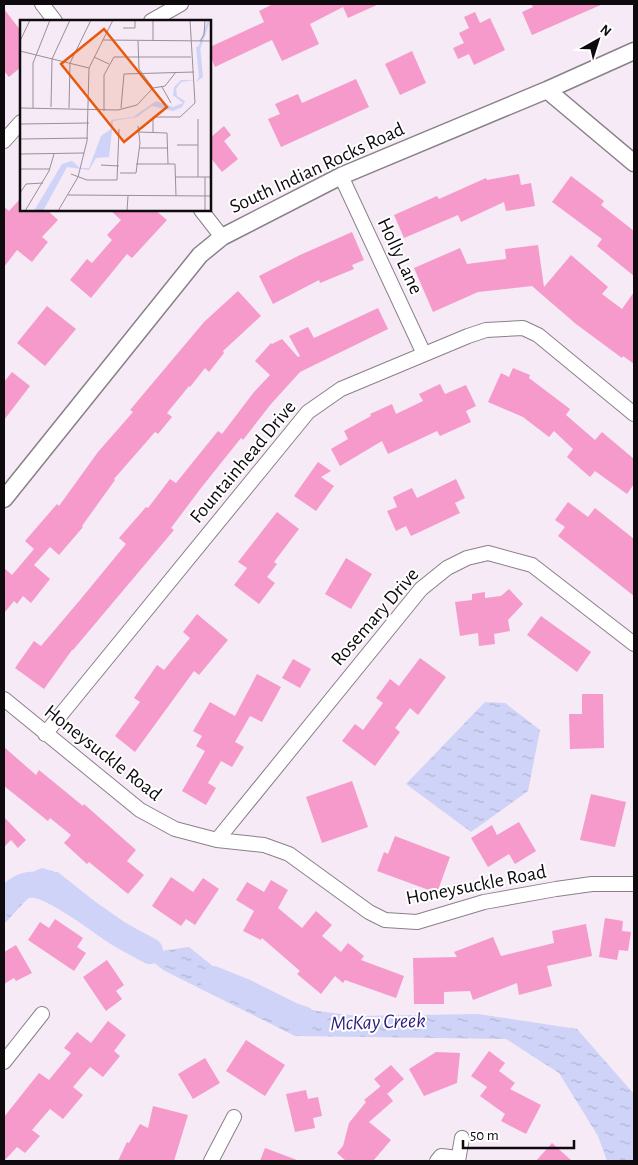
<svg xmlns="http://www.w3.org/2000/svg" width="638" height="1165" font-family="'Alegreya Sans',sans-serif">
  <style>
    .water { fill: url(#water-ripples) }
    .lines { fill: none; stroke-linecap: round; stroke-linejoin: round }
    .river { stroke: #cfd3f7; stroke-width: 26 }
    .building { fill: #f69acb }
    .minor-casing { stroke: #8a808a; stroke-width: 16 }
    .tertiary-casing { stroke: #8a808a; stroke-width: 19 }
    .minor { stroke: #fff; stroke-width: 14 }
    .tertiary { stroke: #fff; stroke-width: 16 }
    .labels { text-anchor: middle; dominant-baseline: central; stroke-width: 4; stroke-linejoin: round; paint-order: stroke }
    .street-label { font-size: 20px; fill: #0e0a0e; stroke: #fff }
    .water-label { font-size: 21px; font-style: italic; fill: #2c1d7f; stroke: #fff }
    .inset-river { fill: none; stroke: #cfd3f7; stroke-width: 2.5 }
    .inset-road { fill: none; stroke: #999099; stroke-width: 1 }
    .view { fill: #e8590c; fill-opacity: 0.15; stroke: #e8590c; stroke-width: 2.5 }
    .inset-edge { fill: none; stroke: #0e0a0e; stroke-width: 2.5 }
  </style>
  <defs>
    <pattern id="water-ripples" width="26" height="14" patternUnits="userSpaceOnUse" patternTransform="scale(1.25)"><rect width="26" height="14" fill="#cfd3f7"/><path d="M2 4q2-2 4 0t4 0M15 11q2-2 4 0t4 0" fill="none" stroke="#b1b4d3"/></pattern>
  </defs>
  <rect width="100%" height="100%" fill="#f5eaf5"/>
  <!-- water -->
  <path class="water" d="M485 702 505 703 540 730 528 791 471 832 406 784Z
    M42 868 59 873 131 930 154 952 189 947 260 1004 358 1016 478 1014 577 1029 634 1094V1161H607L598 1136 559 1073 506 1039 295 1036 163 970 100 918 57 894 30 896 4 924 5 896 23 876Z"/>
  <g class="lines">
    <!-- river -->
    <path class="river" d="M4 902C9 895 20 886 29 885 51 882 97 920 116 932 127 939 139 945 150 951
      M213 979 243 991 291 1015 303 1019"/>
  </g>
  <!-- building -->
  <path class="building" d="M273 4H379L348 18 343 7 310 24 319 44 282 61 272 40 215 67 210 55V47L264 22 259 11Z
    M531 4H603L532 35 522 12 533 7Z
    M4 9 21 31V67L9 77 4 71Z
    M475 12 480 23 490 18 505 50 474 65 469 54 458 59 453 48 464 43 459 33 469 28 464 17Z
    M412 51 426 83 400 95 385 64Z
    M356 79 369 107 281 147 268 119 280 114 275 104 298 94 302 103Z
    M224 126 231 135 224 141 238 159 222 172 210 157V138Z
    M519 174 521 185 531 183 535 206 506 211 504 202 461 222 458 215 404 238 394 215 437 196 439 199 486 178 487 180Z
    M571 176 604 201 601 205 634 231V276L597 246 602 239 552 202Z
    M21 198V210H47L58 220 42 237 48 242 32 262 17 250 4 267V207L9 211Z
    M110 210H155L167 220 132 258 127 254 91 298 70 280 87 259 92 263 112 240 107 235 121 220Z
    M352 232 364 260 352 265 354 269 320 283 319 280 273 304 259 276 300 255Z
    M538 245 544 287 571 255 608 287 602 294 622 309 634 292V364L623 356 622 358 576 324 532 286 478 292 433 312 414 268 460 248 467 264 506 259 505 249Z
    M238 291 261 316 223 351 224 353 209 372 205 368 190 387 189 386 167 413 172 417 158 434 155 432 114 479 115 480 82 526 83 527 59 555 50 547 34 565 50 579 31 603 23 596 17 604 14 601 4 613V568L12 575 34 549 25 541 57 504 59 506 98 452 133 412 130 410 204 322Z
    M47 306 76 329 45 366 17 343Z
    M378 308 388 329 300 372 271 404 243 440 241 438 201 488 171 528 174 530 73 650H72L44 689 15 668 34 641 41 646 80 600 126 544 119 538 146 507 148 508 170 479 176 483 218 431 222 434 254 392 270 375 255 361 271 343 272 344 282 339 298 357 300 356 289 336 308 327 314 338Z
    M513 368 530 375 529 378 570 409 566 415 595 440 602 432 634 459V484L627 494 595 471 590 477 567 457 573 449 554 431 549 437 523 417 488 402 501 373 509 377Z
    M12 372 30 386 4 420V382Z
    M440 384 445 394 466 385 476 406 466 411 471 422 440 436 437 431 388 454 382 441 340 466 331 449 348 439 344 431 371 416 370 414 392 404 396 414 423 401 419 394Z
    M318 462 331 471 321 477 334 486 316 511 294 496Z
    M456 479 465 498 455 503 460 513 411 536 406 526 396 531 387 511 397 507 393 497 412 488 417 498Z
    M568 502 588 517 595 508 634 539V596L558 536 565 527 555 520Z
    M277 512 299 529 274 562 277 564 267 577 275 583 259 604 234 585 247 568 238 562Z
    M346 558 372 574 351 609 325 594Z
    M509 589 523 604 508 620 510 631 494 634 495 644 479 646 478 633 460 636 455 602 472 600V594L485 592V598L501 596Z
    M197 614 228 640 199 675 194 671 135 752 115 736 140 702 134 698 157 665 164 670 190 638 183 632Z
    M541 616 591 652 577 672 527 635Z
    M420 658 446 677 418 715 410 708 395 728 400 732 375 766 342 741 355 724 363 730 383 703 376 698 390 679 399 686Z
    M293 659 311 669 300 688 282 678Z
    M257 674 281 687 262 722 250 716 235 742 244 747 232 767 221 761 208 783 216 788 206 805 182 791 205 751 196 746 202 736 193 731 210 702 235 716Z
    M582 694H603L604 748 570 749 569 714H582Z
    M4 747 36 775 39 770 83 806 84 804 136 850 127 861 144 875 128 894 89 862 87 864 64 843 71 835 50 818 48 821 4 786Z
    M352 781 368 827 322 843 306 797Z
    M591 794 626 802 615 847 580 840Z
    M4 817 26 840 18 848 11 840 4 847Z
    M519 822 536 851 515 864 509 854 488 867 471 838 492 825 497 835Z
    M395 836 450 857 437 893 377 871 384 852 388 854Z
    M171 877 193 892 203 878 219 889 195 925 186 919 181 926 152 906Z
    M271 880 288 890 278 908 302 928 316 911 332 925 322 936 341 952 348 943 364 956 361 960 404 976 396 998 345 980 343 983 335 976 321 994 297 974 300 971 262 938 261 940 243 931 254 911 236 900 247 882 264 892Z
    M605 918 623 921 622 931 631 932 628 951 619 950 617 960 599 957Z
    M55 919 83 938 77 947 86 953 74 971 28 940 40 922 49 928Z
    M586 924 592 956 547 966 552 986 519 995 517 983 473 1000 470 991 444 992V1004H414L413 958 457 957 454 952 493 937 501 956 554 943 552 931Z
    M16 945 32 973 16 981 14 978 4 984V952Z
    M107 960 124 985 116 991 122 999 106 1011 83 977Z
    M108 1021 126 1035 114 1051 120 1056 103 1077 90 1067 73 1087 83 1095 63 1119 50 1109 32 1130 40 1136 25 1153 17 1147 4 1161V1117L39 1073 49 1080 71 1053 64 1048 77 1032 91 1043Z
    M246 1040 285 1065 265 1096 226 1071Z
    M489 1051 505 1063 499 1071 515 1083 510 1089 541 1105 526 1134 501 1121 505 1114 480 1096 487 1087 471 1076Z
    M436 1052 460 1053 457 1083 424 1096 409 1069Z
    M205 1058 220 1083 193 1099 178 1074Z
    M391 1065 404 1079 387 1094 374 1079Z
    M381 1086 393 1101 369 1122 391 1140 373 1161H346L337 1153 343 1146 349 1123 366 1102 364 1100Z
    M306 1090 308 1099 318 1097 322 1116 313 1118 315 1128 295 1132 286 1094Z
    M153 1106 188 1115 174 1161H118L127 1142 129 1143 140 1124 148 1128Z
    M552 1143 572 1161H536Z
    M265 1148 297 1160 296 1161H260Z"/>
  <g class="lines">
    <defs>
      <path id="minor" d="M42 4 55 21
        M151 21 181 4
        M4 141 21 122
        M341 176 424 354
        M201 210 222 237
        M4 699 140 810 175 829 217 840 264 845 289 854 369 912 385 920 417 922 484 902 556 889 592 884H634
        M45 734 308 412 341 389 468 336 486 330 523 328 538 335 634 414
        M217 840 421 589 447 568 467 558 488 553 532 565 634 644
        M4 1062 42 1014
        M211 1161 234 1117
        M437 1161 441 1156 450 1157 455 1161
        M458 1161 462 1138"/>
      <path id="tertiary" d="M547 90 634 163
        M4 499 200 255 222 237 341 176 547 90 634 51"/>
    </defs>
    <!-- minor casing -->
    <use href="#minor" class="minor-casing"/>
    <!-- tertiary casing -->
    <use href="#tertiary" class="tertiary-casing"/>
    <!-- minor -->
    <use href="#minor" class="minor"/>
    <!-- tertiary -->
    <use href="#tertiary" class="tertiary"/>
  </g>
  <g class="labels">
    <!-- street labels -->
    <g class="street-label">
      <text transform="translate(317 168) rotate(-25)">South Indian Rocks Road</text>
      <text transform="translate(400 256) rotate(65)">Holly Lane</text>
      <text transform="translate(243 462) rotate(-50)">Fountainhead Drive</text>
      <text transform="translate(375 617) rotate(-49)">Rosemary Drive</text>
      <text transform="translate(103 753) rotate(38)">Honeysuckle Road</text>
      <text transform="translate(476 885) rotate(-11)">Honeysuckle Road</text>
    </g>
    <!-- water labels -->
    <g class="water-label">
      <text transform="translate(378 1022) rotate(-2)">McKay Creek</text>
    </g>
  </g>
  <!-- overview -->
  <g transform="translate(20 20)">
    <rect width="191" height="191" fill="#f5eaf5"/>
    <path d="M180 26 183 57 176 62 179 57 176 27ZM161 60H175L161 62 156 69 157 76 165 81 162 87 153 91 132 86 117 97 93 101 89 137 76 138 69 150 47 147 23 191H14L42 144 52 141 60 148H69L81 116 91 109V100L113 97 136 81 153 87 163 83 153 75 154 67Z" fill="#cfd3f7"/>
    <path class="inset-river" d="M179 29 189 0"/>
    <path class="inset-road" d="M103 8H115V0M83 20 192 21M0 21 10 0M118 21 119 49 133 68M133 21V0M180 21 184 15 185 0M0 31 69 48M74 37 89 44M142 67 151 83M31 87 32 39 50 0M0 88 98 90 117 85 133 68 145 66 156 52M13 88V43L30 0M49 88 50 43 71 0M101 88 104 54 174 52M84 91V55L94 37H171M0 104 69 103M119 112 147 113 148 144M133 112V97H160L175 83 170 0M0 119 68 118M157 125H178M120 128H148M0 134 64 133M116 144H155L156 176M81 145 99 146M0 149H30M100 153H116L120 123 118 106M51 154 67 160H97L99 109M156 157H192M178 157V99M185 157V191M0 173 6 164 23 163M48 175 192 176M5 191 29 151 34 134M38 191 58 157 67 121 69 48 93 0M107 191 108 176"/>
    <path class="view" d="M84 9 147 87 104 122 41 44Z"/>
    <rect width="191" height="191" class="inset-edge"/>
  </g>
  <!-- border -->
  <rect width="638" height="1165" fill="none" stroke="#0e0a0e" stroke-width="10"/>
  <!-- north arrow -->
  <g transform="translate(598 40) rotate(39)" stroke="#ffffff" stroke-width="4" paint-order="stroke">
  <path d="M0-4L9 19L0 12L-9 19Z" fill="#0e0a0e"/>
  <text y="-8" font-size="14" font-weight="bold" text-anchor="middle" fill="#0e0a0e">N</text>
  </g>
  <!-- scale -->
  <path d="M463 1140v8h111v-8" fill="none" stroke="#0e0a0e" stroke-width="2.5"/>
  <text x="470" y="1140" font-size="15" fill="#0e0a0e" stroke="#ffffff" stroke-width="4" paint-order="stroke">50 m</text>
</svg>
